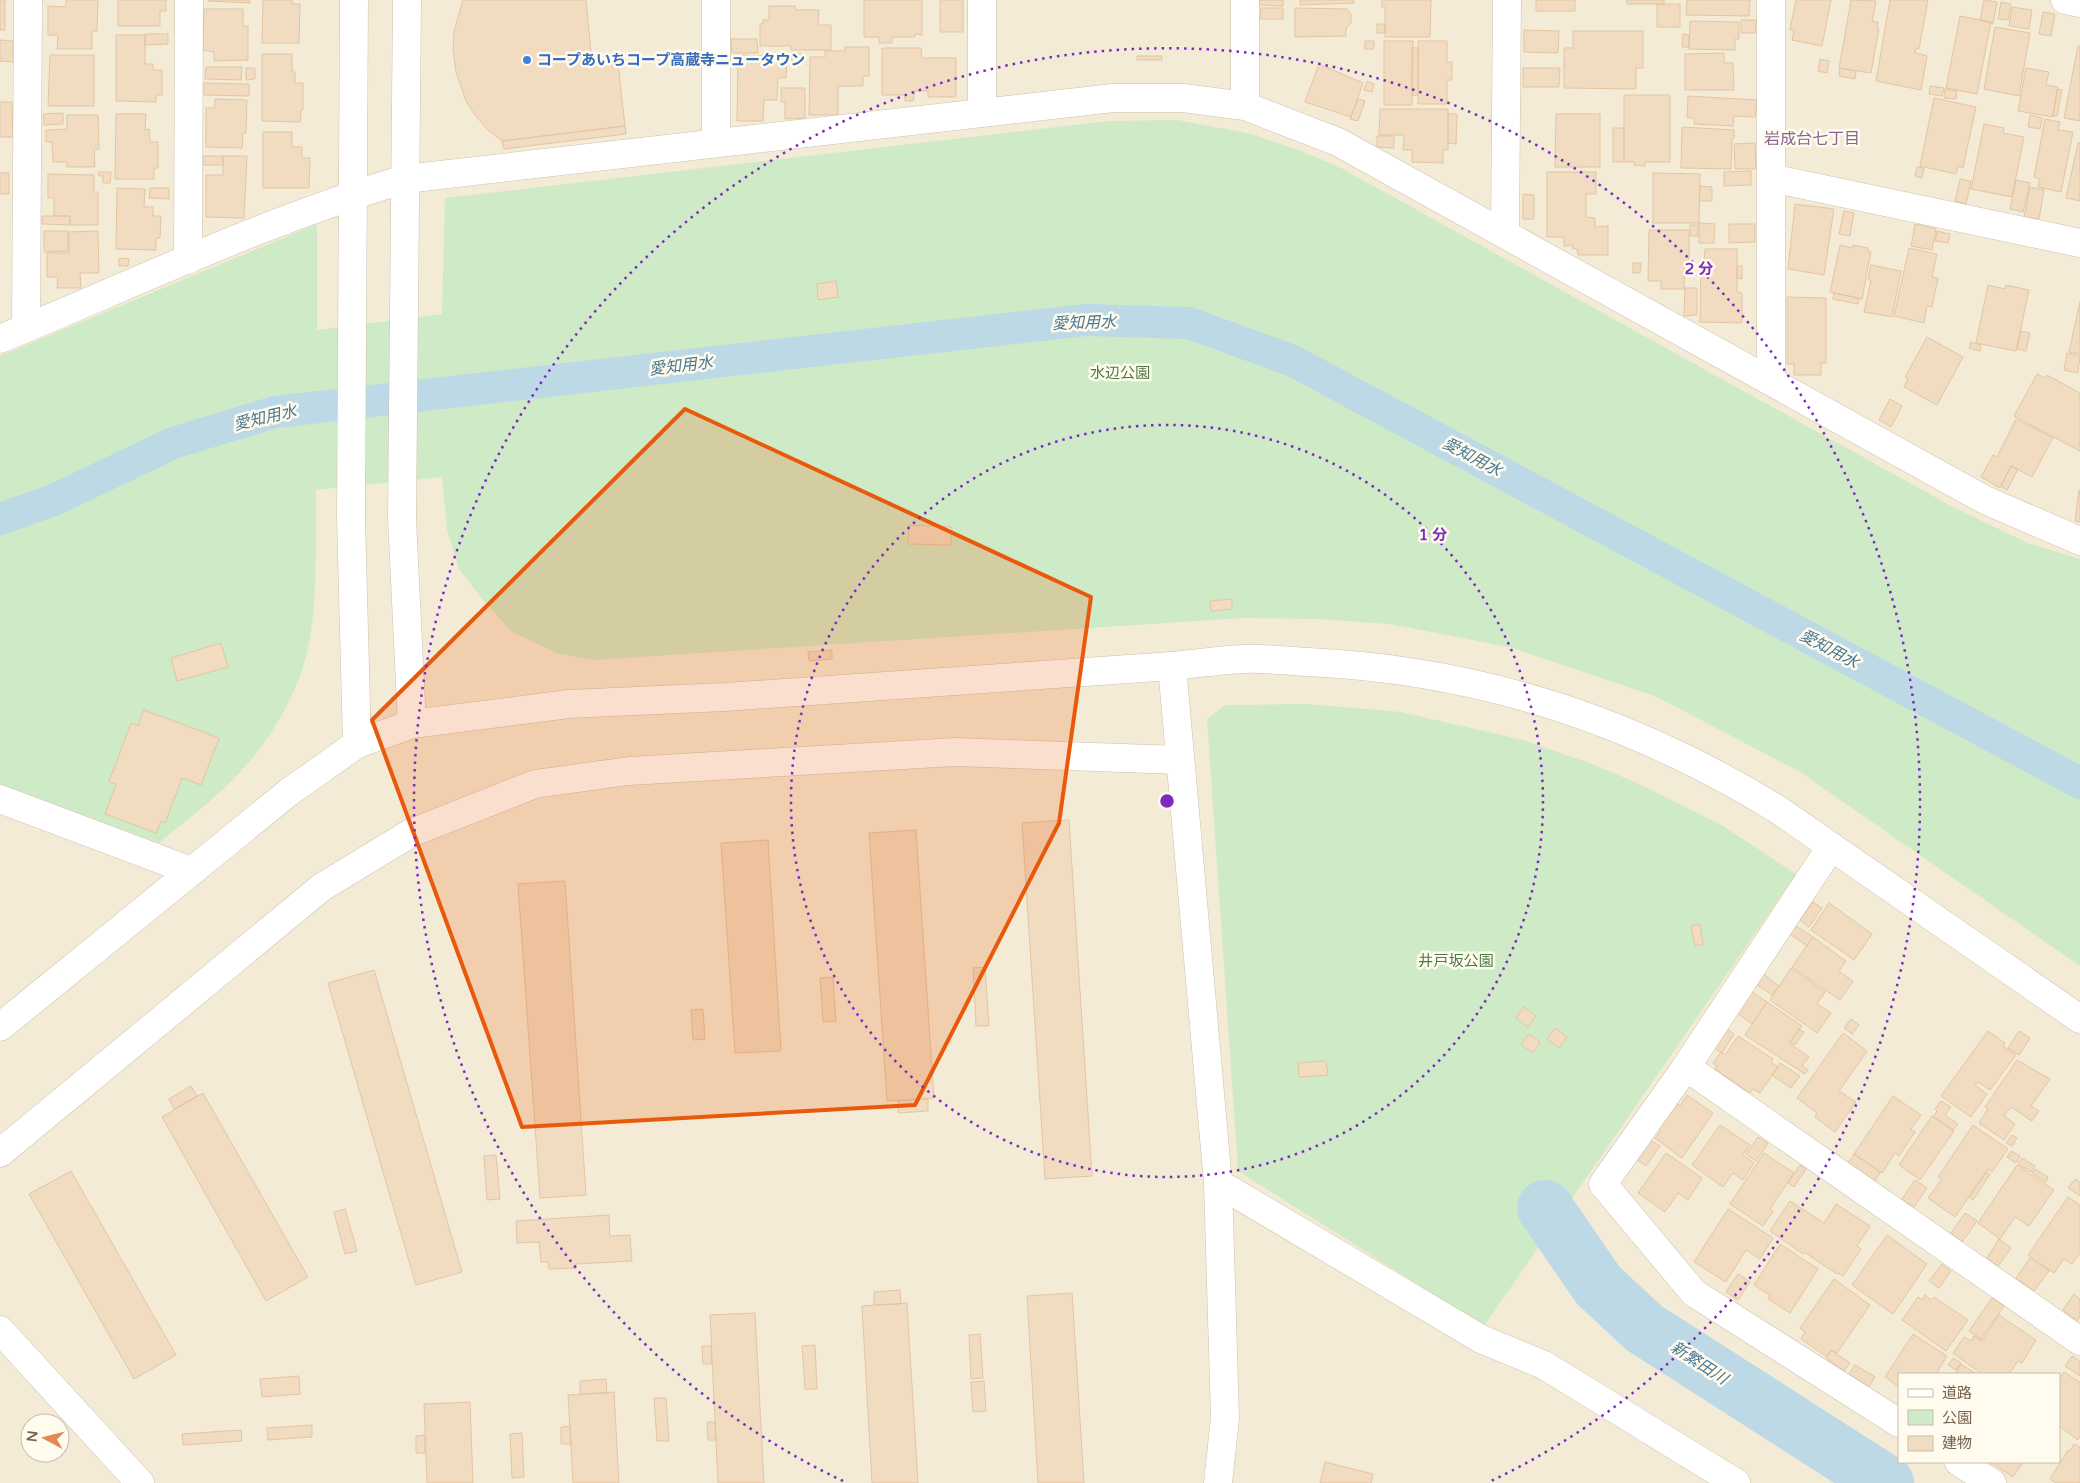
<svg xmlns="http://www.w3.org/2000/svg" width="2080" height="1483" font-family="'Varela Round','Noto Sans JP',sans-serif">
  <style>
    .residential { fill: #f4ebd7; fill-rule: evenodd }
    .park { fill: #cfeac7 }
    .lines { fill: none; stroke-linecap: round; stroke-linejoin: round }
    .canal { stroke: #bdd9e6; stroke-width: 32 }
    .river { stroke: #bdd9e6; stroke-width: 56 }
    .building { fill: #f1dcc1; stroke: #e3c5a1 }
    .minor-casing { stroke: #cec1ae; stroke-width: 29 }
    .tertiary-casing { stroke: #cec1ae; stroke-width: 29 }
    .minor { stroke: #fff; stroke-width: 28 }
    .tertiary { stroke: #fff; stroke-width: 28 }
    .marked { fill: #e8590c; fill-opacity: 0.2; stroke: #e8590c; stroke-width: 4; stroke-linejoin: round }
    .ring { fill: none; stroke: #7b2cbf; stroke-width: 2.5; stroke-dasharray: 2.5 5 }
    .shop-dot { fill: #3f7fe0; stroke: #fffbef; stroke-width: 2 }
    .labels { text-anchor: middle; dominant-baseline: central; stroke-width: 5; stroke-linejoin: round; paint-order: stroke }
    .shop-label { font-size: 15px; font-weight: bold; fill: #366cbe; stroke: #fffbef; text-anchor: start }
    .park-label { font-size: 15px; fill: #4c7c44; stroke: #fffbef }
    .neighbourhood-label { font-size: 16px; fill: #8a6592; stroke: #fffbef }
    .water-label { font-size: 16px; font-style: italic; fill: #4a7890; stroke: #fffbef }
    .centre { fill: #7b2cbf; stroke: #fffbef; stroke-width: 2.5 }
    .ring-label { font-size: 15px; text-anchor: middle; font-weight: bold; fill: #7b2cbf; stroke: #fffbef; stroke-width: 5; stroke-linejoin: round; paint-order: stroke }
  </style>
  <rect width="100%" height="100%" fill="#fcf8e8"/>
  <!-- residential -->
  <path class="residential" d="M0 0H2080V1483H0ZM1899 1374H2059V1462H1899ZM30 1423H60V1453H30Z"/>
  <!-- park -->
  <path class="park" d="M1178 120 1252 134 1301 151 1341 168 1953 507 2030 544 2080 559V966L1800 772 1657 697 1509 647 1389 624 1318 619 1244 618 592 660 556 653 511 631 482 599 459 569 447 530 442 477 316 490C315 539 318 590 310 638 300 697 264 752 220 792 201 810 179 826 159 843L0 784V356L317 224V330L442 314 445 198 1108 121Z
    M1308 704 1401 712 1523 740 1592 764 1637 783 1720 824 1796 874 1484 1326 1238 1171 1207 719 1225 705Z"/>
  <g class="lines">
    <!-- canal -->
    <path class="canal" d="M0 519 54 500 173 443 275 412 1085 320 1189 323 1293 361 2080 783"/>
    <!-- river -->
    <path class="river" d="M1545 1208 1598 1285 1644 1328 1886 1483"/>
  </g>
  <!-- building -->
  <path class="building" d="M0 0H5V30H0Z
    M66 0H98L97 31H92V49H57L58 35H48V6L66 7Z
    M118 0H166V11H160V26H118Z
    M250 0V3L208 1V0Z
    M263 0H292V4H300L299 43H262Z
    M463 0H586L592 63H618L625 126 502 141 487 129 475 115 466 101 456 72 453 50 454 31Z
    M864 0H922V35L915 34V37H892V43H879V37H864Z
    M940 0H963V32H940Z
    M1260 0H1283V6L1260 5Z
    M1300 0H1354V3L1300 5Z
    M1382 0H1431L1430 37H1385V7H1382Z
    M1536 0H1575V11H1536Z
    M1627 0H1664V4H1627Z
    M1687 0H1750L1749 16 1686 15Z
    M1796 0H1831L1822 46 1792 40 1794 30H1790Z
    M1851 0 1876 1 1872 21 1878 22 1877 28H1879L1871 73 1839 68Z
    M1890 0H1928L1919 49 1916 48 1915 53 1927 56 1921 90 1876 81Z
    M1984 0 1997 2 1993 24 1980 20Z
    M2001 2 2011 4 2008 20 1998 19Z
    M1657 4H1680V27H1657Z
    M769 6H795L796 10H819L818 25H831V50H791V46H760V24H763V20H769Z
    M2012 7 2032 10 2029 29 2009 26Z
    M1261 8H1283V19H1260Z
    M1295 8 1347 9 1351 14V23L1346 28V36L1295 37Z
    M204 9H243V26H248V60L214 61V52L203 50Z
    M2043 12 2055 14 2051 36 2039 34Z
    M1960 16 1991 22 1977 94 1946 88Z
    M1741 20H1756V33H1741Z
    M1690 21 1739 22V39H1735V50L1689 49Z
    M1377 24H1385V33H1377Z
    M1995 27 2030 33 2019 96 1984 89Z
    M1524 30 1559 31 1558 53 1524 52Z
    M1573 31H1643V68H1636V89L1564 88V48H1573Z
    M145 34H168V44L145 45Z
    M1683 34 1689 35V47H1682Z
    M116 35H145V64H153V70H162V95H156V102L116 101Z
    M731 39H757L758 53H732Z
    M0 40 13 41V62L0 61Z
    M1365 41H1374V49H1365Z
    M1384 41H1413L1412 105H1384Z
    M1418 41H1447V62H1452V80H1447V104H1418Z
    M2078 46H2080V121L2064 118Z
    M845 47H869V76H863V86H838V115H809L810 57H825V51H845Z
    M882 48H921L922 58H956V97H928V91H915L913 101H905V95H882Z
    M1412 48H1418V95L1412 96Z
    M1724 53V63H1733L1734 90H1685V54Z
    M262 54H292V72H295V83H303V110H301L300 122 262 121Z
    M791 54H803V63H791Z
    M50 55H94V106H48Z
    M738 55 787 56 786 78H778L777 100H764L763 121H737Z
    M1137 56H1162V60H1137Z
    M1820 59 1829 61 1827 73 1818 71Z
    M1319 64 1363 83 1351 117 1305 102Z
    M206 67H242L241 80 205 79Z
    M246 68H255V79L246 80Z
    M1523 68H1560L1559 87H1523Z
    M1840 68 1856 71 1855 79 1839 76Z
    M2026 68 2049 72 2046 85 2058 87 2053 117 2018 111Z
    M1367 81 1374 84 1372 92 1364 90Z
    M204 83 249 84V96L204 95Z
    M1930 86 1944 88 1942 96 1929 94Z
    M781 88H805V118L785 119V102H781Z
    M1945 89 1957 91 1956 99 1944 98Z
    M2057 89 2062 90 2057 116H2053Z
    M1624 95H1670V162H1645V166L1634 165V162H1624Z
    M1688 96 1757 100 1755 117 1734 116 1733 126 1694 124V118H1687Z
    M1934 98 1976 107 1963 168 1958 166 1956 174 1920 166Z
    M215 99 247 100 246 133H243L242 148 206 147V108H215Z
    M1358 99 1365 101 1358 121 1350 119Z
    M0 102H12L13 137H0Z
    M1380 109H1448V150H1443V163L1412 162V150H1403L1404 135H1379Z
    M63 113V124L44 125 43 114Z
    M116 114H146L145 130 149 129 150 142H158V168H154V179H115Z
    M1448 114H1457L1456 144 1448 143Z
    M1556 114H1600V167H1555Z
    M67 115H98L99 149H94L95 167H67V162H53L52 142H46V130L67 129Z
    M2030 115 2042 118 2040 129 2028 127Z
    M2045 119 2060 122 2058 130 2073 132 2061 192 2038 187 2040 179 2034 177Z
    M1984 124 2004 128 2003 133 2024 137 2012 197 1971 189Z
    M625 126 626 134 504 149 502 141Z
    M1682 127 1734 130V138L1732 139 1731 169 1681 168Z
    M1613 128H1624V162H1613Z
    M263 132H292V147H302V158H310L309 188H263Z
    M1377 136H1394V148L1377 147Z
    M1755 143 1756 169H1735L1734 144Z
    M2078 143H2080V201L2066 198Z
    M203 156H223V165H203Z
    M223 156H247L244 218 206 217V175H223Z
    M1917 167 1924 168 1922 178 1915 176Z
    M1751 171V185L1724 186V172Z
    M98 172H111L110 183H103V176H99Z
    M1547 172H1596V194H1586V217L1595 218V227L1608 226V255H1578L1577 249 1572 248 1573 245 1564 246V237H1547Z
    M0 173H9V194H0Z
    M1653 173 1700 174 1699 223H1653Z
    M48 174 94 175V192H98V225H70V216H54V198H48Z
    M1960 179 1971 181 1966 204 1955 201Z
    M2016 180 2030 183 2023 212 2010 209Z
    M1700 186 1712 187V201H1699Z
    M2030 187 2044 190 2039 219 2024 217Z
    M117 188 145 189 144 207H153V216H161L160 238H156V250L116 249Z
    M150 188H169V199L149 198Z
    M1523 194 1534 195V219H1523Z
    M1795 204 1834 209 1824 275 1788 269Z
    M1844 211 1854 213 1850 236 1839 234Z
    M42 216H70V225L42 224Z
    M1699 223 1715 224 1714 243H1699Z
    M1729 224H1755V242L1729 243Z
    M1915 224 1936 229 1932 250 1911 246Z
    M1690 225H1698V236H1690Z
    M1649 230H1689V265L1685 266 1684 289H1661V281H1648Z
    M44 231H68V251L44 252Z
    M98 231 99 273H80L81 288H57L58 277H47V253H69V232Z
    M1937 231 1950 234 1948 243 1935 241Z
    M1840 245 1853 248V245L1868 248V251L1871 252 1862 299 1830 292Z
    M1909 248 1937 254 1932 277 1938 278 1932 307 1927 306 1924 323 1894 316Z
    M1705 249H1737V292L1742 293V323L1700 322 1701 261H1704Z
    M119 258 129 259 128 266H119Z
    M1633 263H1641L1640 273H1633Z
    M1871 265 1901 271 1892 317 1864 312 1871 280H1868Z
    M1737 266H1742V279L1737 278Z
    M836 281 838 297 818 300 817 284Z
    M1988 285 2005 289 2006 285 2029 290 2016 351 1976 343Z
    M1685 288H1697V315L1684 316Z
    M1834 293 1859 298 1858 304 1833 299Z
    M1787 297 1826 298V363H1821V375H1794V364H1787Z
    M2080 301V354L2069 352Z
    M2021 331 2030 333 2026 351 2017 349Z
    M1927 337 1963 357 1937 405 1904 387 1908 379 1905 377Z
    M1971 342 1981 345 1980 351 1969 348Z
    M2067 353 2080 356 2078 373 2064 370Z
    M2037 374 2045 378 2047 375 2080 393V451L2014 416Z
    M1890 399 1902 406 1891 427 1879 420Z
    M2016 419 2053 438 2032 477 2011 466 2000 488 1981 477 1993 455 1997 457Z
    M2011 466 2018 469 2007 490 2001 486Z
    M2079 490H2080V522L2075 521Z
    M909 525 952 527 951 545 908 544Z
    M1232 599V609L1211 611 1210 601Z
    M221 643 228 667 177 681 171 658Z
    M832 650V659L809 661 808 652Z
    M144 710 219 738 201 785 182 778 165 823 161 821 156 833 105 814 116 784 109 782 131 723 138 726Z
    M1069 820 1092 1176 1045 1179 1022 823Z
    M916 830 934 1098 887 1101 869 833Z
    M768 840 781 1051 735 1053 721 843Z
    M565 881 586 1195 540 1198 518 884Z
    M1813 902 1822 908 1809 927 1800 920Z
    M1829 903 1872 934 1854 960 1811 930Z
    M1700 924 1703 944 1695 946 1691 926Z
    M1796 926 1813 937 1807 946 1790 934Z
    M1813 937 1846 961 1839 971 1853 981 1840 1000 1792 967Z
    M985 967 989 1026H976L973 968Z
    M1791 968 1825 992 1817 1004 1831 1013 1817 1033 1770 1000Z
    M374 970 462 1272 416 1285 328 983Z
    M1763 974 1779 986 1772 995 1756 984Z
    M833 977 836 1021 823 1022 820 978Z
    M1752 992 1767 1002 1752 1024 1737 1013Z
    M1767 1002 1802 1026 1789 1043 1809 1057 1802 1066 1808 1070 1805 1074 1745 1035Z
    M1524 1007 1536 1016 1528 1027 1516 1018Z
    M703 1009 705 1039 693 1040 691 1010Z
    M1851 1019 1859 1025 1852 1034 1844 1028Z
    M1555 1028 1567 1037 1559 1048 1547 1039Z
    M1726 1028 1734 1034 1722 1053 1713 1047Z
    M1799 1029 1804 1032 1795 1045 1791 1042Z
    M1988 1031 2005 1043 2003 1046 2016 1055 1990 1090 1978 1082 1975 1085 1987 1094 1971 1117 1941 1096Z
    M2019 1031 2030 1038 2019 1055 2008 1048Z
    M1843 1033 1867 1051 1839 1091 1856 1102 1835 1132 1815 1117 1817 1113 1797 1098Z
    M1529 1034 1540 1042 1533 1053 1521 1045Z
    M1738 1036 1773 1059 1771 1062 1778 1067 1760 1093 1753 1089 1750 1093 1715 1069 1717 1066 1713 1063 1721 1052 1725 1055Z
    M2017 1060 2050 1079 2031 1106 2039 1111 2032 1121 2011 1107 2004 1116 2015 1124 2004 1140 1979 1123 1988 1109 1985 1107Z
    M1326 1061 1328 1075 1299 1077 1298 1063Z
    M1780 1063 1800 1076 1791 1088 1772 1075Z
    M191 1086 197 1096 174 1109 169 1099Z
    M203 1093 308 1277 266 1301 162 1117Z
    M1687 1095 1713 1113 1682 1158 1655 1138 1661 1131 1658 1128 1676 1103 1680 1106Z
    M1893 1096 1921 1115 1911 1129 1915 1132 1899 1156 1895 1153 1882 1173 1854 1154Z
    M928 1099V1111L898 1113V1101Z
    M1941 1101 1951 1107 1945 1115 1958 1124 1953 1130 1933 1117 1937 1111 1935 1109Z
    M1932 1116 1954 1131 1920 1180 1899 1165Z
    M1720 1125 1750 1145 1743 1155 1754 1163 1743 1180 1733 1173 1723 1187 1692 1165Z
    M1973 1125 2008 1149 1992 1172 1988 1169 1955 1217 1928 1198 1942 1179 1938 1177Z
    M2012 1135 2017 1138 2012 1146 2006 1143Z
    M1758 1137 1768 1143 1756 1161 1746 1154Z
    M1650 1140 1660 1146 1646 1166 1636 1159Z
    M2011 1151 2020 1156 2016 1163 2007 1157Z
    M1666 1153 1702 1178 1688 1200 1678 1193 1665 1212 1638 1193Z
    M1764 1153 1794 1173 1770 1209 1773 1211 1763 1226 1730 1204Z
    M1854 1154 1880 1172 1875 1181 1848 1163Z
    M496 1155 500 1199 487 1200 484 1156Z
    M2022 1158 2035 1166 2031 1172 2018 1164Z
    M1800 1165 1806 1169 1794 1187 1788 1183Z
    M2017 1165 2054 1190 2029 1226 2015 1217 2000 1239 1978 1223Z
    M2035 1169 2048 1177 2046 1182 2032 1173Z
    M71 1171 176 1355 134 1379 29 1194Z
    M1986 1172 1990 1174 1973 1200 1969 1197Z
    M2075 1179 2080 1182V1196L2068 1188Z
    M1915 1180 1927 1188 1914 1207 1902 1199Z
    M2068 1197 2080 1205V1253L2072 1264 2064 1259 2054 1273 2028 1255Z
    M1790 1201 1824 1223 1836 1204 1870 1226 1857 1246 1861 1249 1843 1276 1839 1273 1837 1274 1804 1252 1803 1254 1770 1231Z
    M345 1209 357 1251 345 1254 334 1212Z
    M1728 1209 1773 1238 1760 1259 1746 1250 1726 1282 1694 1262Z
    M1965 1213 1977 1221 1962 1242 1951 1233Z
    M609 1215 610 1236 630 1235 632 1261 576 1264V1268L549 1269 548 1262H541L539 1242 517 1243 516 1221Z
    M1887 1235 1927 1264 1893 1314 1852 1285Z
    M1999 1239 2011 1248 1998 1266 1987 1258Z
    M1780 1244 1818 1269 1790 1313 1768 1299 1770 1295 1754 1285Z
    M2030 1258 2049 1271 2034 1291 2016 1278Z
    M1942 1264 1951 1271 1939 1288 1929 1281Z
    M1738 1274 1750 1282 1738 1300 1726 1292Z
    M1834 1279 1870 1305 1837 1353 1831 1350 1827 1357 1801 1339 1805 1332 1800 1328Z
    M900 1290 901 1304 874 1305V1292Z
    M1072 1293 1084 1483H1038L1027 1296Z
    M2074 1294 2080 1299V1316L2077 1321 2063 1310Z
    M1925 1295 1931 1300 1934 1297 1968 1320 1946 1351 1902 1320 1918 1297 1922 1300Z
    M1992 1298 2004 1306 1981 1339 1969 1331Z
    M907 1303 918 1483H872L862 1306Z
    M755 1313 764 1483H718L710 1315Z
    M1999 1315 2036 1340 2022 1363 2018 1361 2009 1374H1982L1953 1353 1964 1337 1971 1341 1974 1336 1982 1341Z
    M980 1334 983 1378 971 1379 969 1335Z
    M1913 1334 1947 1356 1936 1374H1899V1387L1885 1377Z
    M815 1345 817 1389H805L802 1346Z
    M702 1346H711L712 1364H703Z
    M1831 1350 1850 1363 1844 1371 1826 1358Z
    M2072 1356 2080 1361V1376L2065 1366Z
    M1953 1358 1961 1363 1956 1370 1948 1365Z
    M1961 1364 1976 1374H1955Z
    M1855 1365 1875 1377 1869 1387 1849 1374Z
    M2064 1372 2080 1382V1437L2078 1440 2059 1426V1379Z
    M299 1376 300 1394 262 1397 260 1379Z
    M606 1379 607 1393 580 1394V1381Z
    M984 1381 986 1411 973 1412 971 1382Z
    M614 1392 619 1483H573L568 1395Z
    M654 1398H666L669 1441H657Z
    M470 1402 473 1483H427L424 1404Z
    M707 1422H715L716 1440H708Z
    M312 1425V1437L268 1440 267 1428Z
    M570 1426 571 1444H561V1427Z
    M241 1430 242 1441 183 1445 182 1434Z
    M522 1433 524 1477 512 1478 510 1434Z
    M425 1435V1453H416V1436Z
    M2074 1444 2080 1447V1483H2056L2050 1479 2068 1450 2070 1451Z
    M1325 1462 1373 1474 1371 1483H1320Z
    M1990 1462H2023L2013 1477Z"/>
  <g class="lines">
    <defs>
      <path id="minor" d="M2065 0 2080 3
        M1245 106V0
        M982 113V0
        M716 142V0
        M1771 178 2080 243
        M1505 233 1507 0
        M188 260 189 0
        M26 328 28 0
        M0 339C133 284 267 220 405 179L1113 98H1183L1245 106 1338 142 1985 500 2080 541
        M1771 380V0
        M1172 666 1218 1183 1225 1418 1218 1483
        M0 799 191 871
        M1831 847 1686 1067 1603 1184 1694 1293 1899 1423
        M1686 1067 2080 1341
        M0 1153 322 887 411 833 535 784 629 771 955 752 1180 760
        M1218 1183 1481 1339 1544 1365 1736 1483
        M0 1330 140 1483
        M1959 1462 1992 1483"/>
      <path id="tertiary" d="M354 0 351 518 357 744
        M407 0 402 519 412 724
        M0 1027 289 792 357 744 412 724 569 704 725 697 1172 666C1196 664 1220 660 1244 659 1265 658 1287 661 1308 662 1479 670 1632 720 1777 809L2080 1019"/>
    </defs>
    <!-- minor casing -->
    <use href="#minor" class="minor-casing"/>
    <!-- tertiary casing -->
    <use href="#tertiary" class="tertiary-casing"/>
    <!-- minor -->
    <use href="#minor" class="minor"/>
    <!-- tertiary -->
    <use href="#tertiary" class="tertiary"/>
  </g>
  <!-- marked area -->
  <path class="marked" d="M685 409 1091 597 1059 823 915 1105 522 1127 372 720Z"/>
  <!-- distance rings -->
  <g class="ring">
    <circle cx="1167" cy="801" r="376"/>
    <path d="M843 1481A753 753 0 1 1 1491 1481"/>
  </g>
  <!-- markers -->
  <circle class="shop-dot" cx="527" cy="60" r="5"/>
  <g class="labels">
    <!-- shop labels -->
    <g class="shop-label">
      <text x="537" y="60">コープあいちコープ高蔵寺ニュータウン</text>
    </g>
    <!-- park labels -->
    <g class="park-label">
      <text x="1120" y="373">水辺公園</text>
      <text x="1456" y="961">井戸坂公園</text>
    </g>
    <!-- neighbourhood labels -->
    <g class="neighbourhood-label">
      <text x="1812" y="139">岩成台七丁目</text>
    </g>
    <!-- water labels -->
    <g class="water-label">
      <text transform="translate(1084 323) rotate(-2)">愛知用水</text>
      <text transform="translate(681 366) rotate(-7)">愛知用水</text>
      <text transform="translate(265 418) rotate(-13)">愛知用水</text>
      <text transform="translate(1472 457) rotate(28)">愛知用水</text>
      <text transform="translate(1829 649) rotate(28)">愛知用水</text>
      <text transform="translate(1699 1363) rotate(33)">新繁田川</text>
    </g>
  </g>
  <circle cx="1167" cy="801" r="8" class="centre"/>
  <g class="ring-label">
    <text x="1699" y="274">2 分</text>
    <text x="1433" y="540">1 分</text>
  </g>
  <!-- legend -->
  <rect x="1898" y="1373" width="162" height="90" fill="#fffbef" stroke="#c8beae"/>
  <rect x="1908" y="1389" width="25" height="8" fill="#ffffff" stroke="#c8beae"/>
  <text x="1942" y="1398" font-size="15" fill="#76624c">道路</text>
  <rect x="1908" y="1410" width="25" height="15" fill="#cfeac7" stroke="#c8beae"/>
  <text x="1942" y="1423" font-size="15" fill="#76624c">公園</text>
  <rect x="1908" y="1436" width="25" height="15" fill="#f1dcc1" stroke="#c8beae"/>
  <text x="1942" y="1448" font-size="15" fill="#76624c">建物</text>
  <!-- north arrow -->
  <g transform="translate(45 1438) rotate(277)"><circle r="24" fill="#fffbef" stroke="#c8beae"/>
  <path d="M0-4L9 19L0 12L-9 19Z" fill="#e38951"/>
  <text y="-8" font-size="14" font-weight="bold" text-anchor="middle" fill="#76624c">N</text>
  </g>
</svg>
